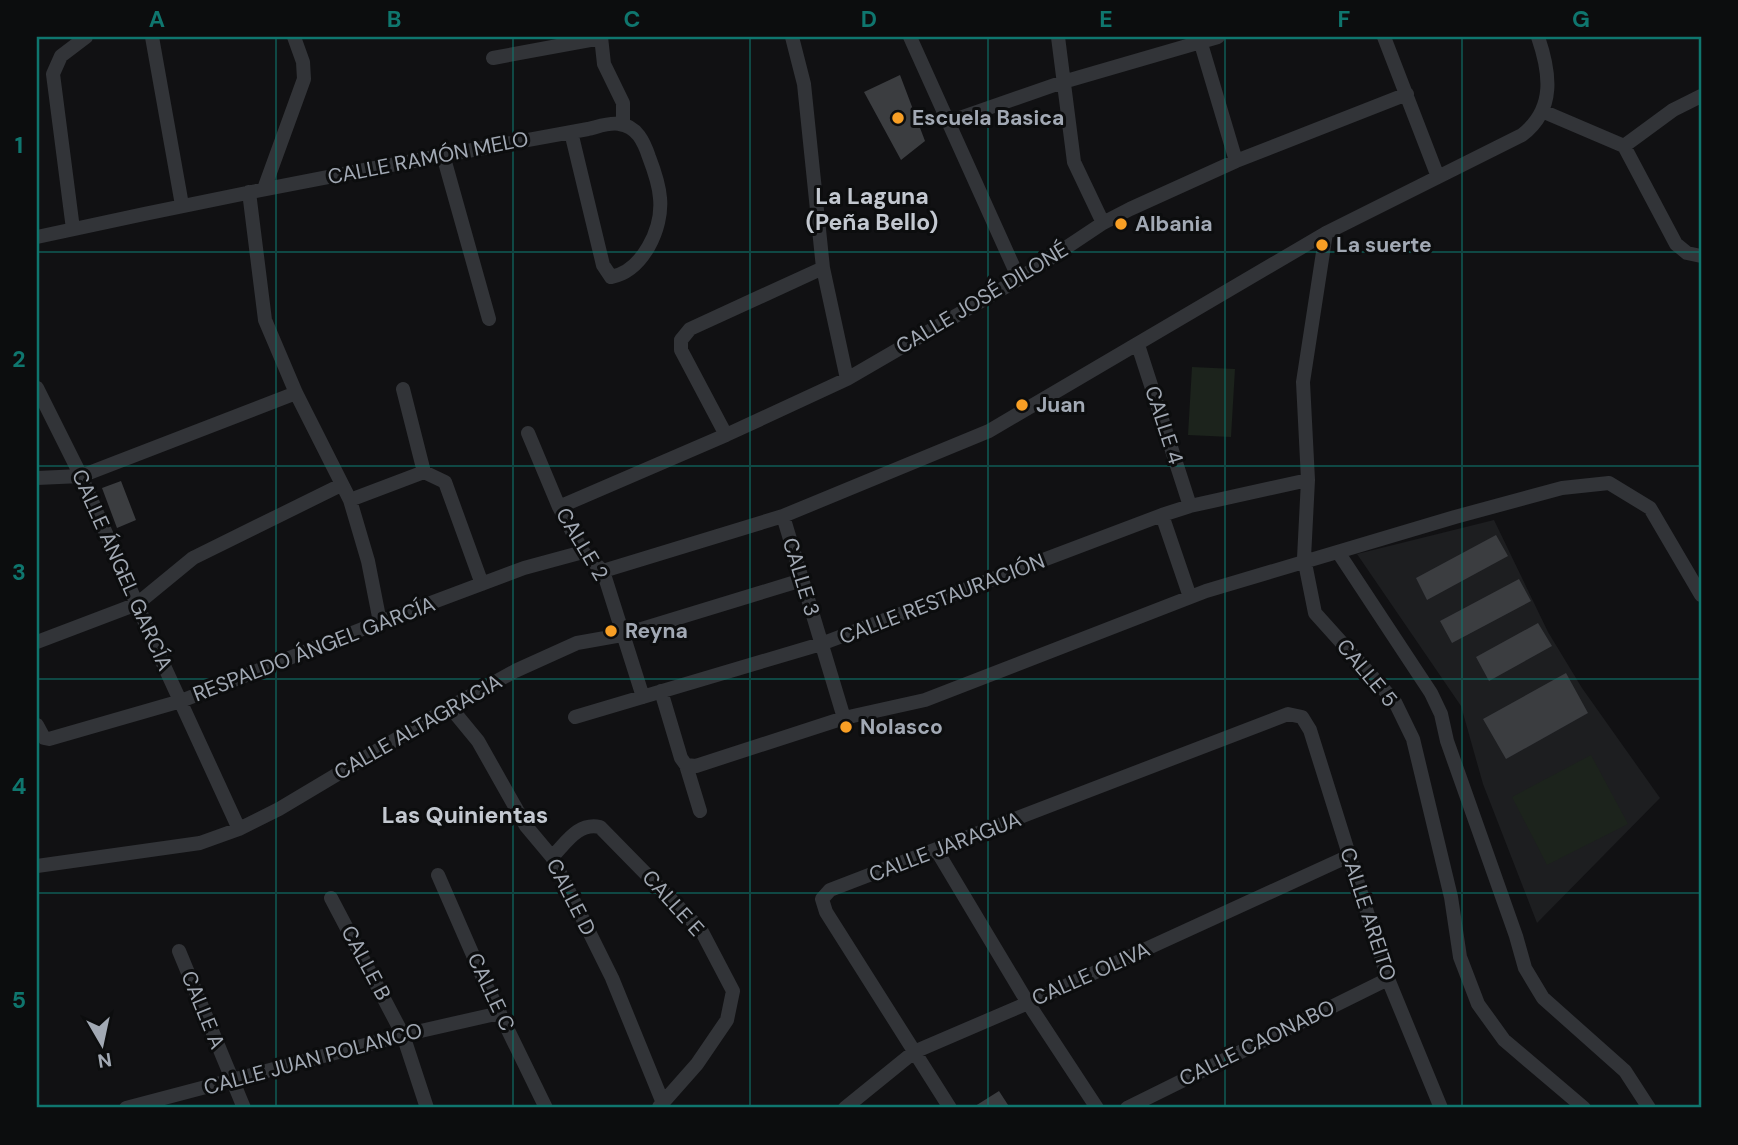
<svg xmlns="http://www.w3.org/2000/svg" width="1738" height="1145" font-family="'DM Sans',sans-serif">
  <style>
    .built { fill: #1d1e20 }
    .green { fill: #1c231c }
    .building { fill: #3b3d40 }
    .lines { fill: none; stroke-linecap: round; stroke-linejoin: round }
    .minor { stroke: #323438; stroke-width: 14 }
    .grid { fill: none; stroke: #0f766e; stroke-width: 2; stroke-opacity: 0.55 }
    .poi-dot { fill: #f89f25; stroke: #0c0d0e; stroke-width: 2.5 }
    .labels { text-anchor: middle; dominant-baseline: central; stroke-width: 6; stroke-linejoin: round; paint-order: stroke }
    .poi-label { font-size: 21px; font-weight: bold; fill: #a2a9b4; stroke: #0c0d0e; text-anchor: start }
    .street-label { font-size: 21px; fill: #a2a9b4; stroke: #0c0d0e }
    .neighbourhood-label { font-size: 23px; font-weight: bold; fill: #c3c8d0; stroke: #0c0d0e }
    .neatline { fill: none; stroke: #0f766e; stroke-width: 2.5 }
    .grid-label { font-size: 23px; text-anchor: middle; font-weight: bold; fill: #0f766e }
  </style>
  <rect width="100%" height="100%" fill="#111113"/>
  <!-- built -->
  <path class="built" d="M1494 520 1548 632 1582 688 1660 798 1537 923 1483 784 1461 706 1357 554Z"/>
  <!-- green -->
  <path class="green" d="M1192 367 1235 369 1231 437 1188 435Z
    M1591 755 1628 824 1547 865 1512 797Z"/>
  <!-- building -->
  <path class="building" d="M900 75 925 141 901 160 864 92Z
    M121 481 136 520 117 528 102 488Z
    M1496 535 1508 556 1427 600 1416 578Z
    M1519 579 1531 601 1452 643 1440 621Z
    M1538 623 1552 646 1489 681 1476 657Z
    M1566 673 1588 713 1506 759 1483 719Z
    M999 1091 1010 1108H972Z"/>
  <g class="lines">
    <!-- minor -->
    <path class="minor" d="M152 37 182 205
      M601 37 604 64 623 103V121L619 123
      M792 37 804 84 823 268 847 379
      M910 37 1019 279
      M1058 37 1074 162 1103 223
      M1199 37 1236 161
      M1384 37 1438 177
      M493 58 601 38
      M1542 111 1624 146 1676 244 1687 253 1701 256
      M948 122 1063 82 1218 37
      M1624 146 1673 110 1701 96
      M443 155 489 319
      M264 189 304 79 303 62 294 37
      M249 192 265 320 296 393 350 500 368 561 380 622
      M73 229 53 74 61 56 86 37
      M1326 233 1303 382 1308 480 1304 558 1315 613 1395 702 1413 739 1451 897 1460 957 1478 1004 1504 1040 1584 1108
      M37 237C187 204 338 174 489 147 522 141 555 135 588 129 597 127 610 122 619 124 637 126 644 142 649 157 654 170 659 184 660 198 663 228 643 271 611 277L603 265 571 132
      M1138 345 1190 506
      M37 388 81 476 160 657 239 829
      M403 389 424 472
      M528 433 559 507 583 552 603 571 643 697
      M726 435 681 350V340L690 329 823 268
      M37 478 81 476 296 393
      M350 500 424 472 445 482 482 584
      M559 507 726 435 847 379 1019 279 1103 223 1130 209 1236 161 1407 94
      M1162 515 1190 597
      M783 516 844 718
      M1338 552 1431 693 1441 714 1447 741 1516 936 1525 968 1543 998 1625 1071 1649 1108
      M603 571 783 516 989 431 1326 233 1522 135C1556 109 1550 72 1538 37
      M37 642 137 604 193 558 341 485
      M661 691 681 758 686 765 700 811
      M450 707 478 741 526 826 552 857 612 978 663 1103
      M575 717 821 644 1162 515 1190 506 1308 480
      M37 725 44 738 49 739 181 701 380 622 524 568 583 552
      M686 765 696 766 844 718 925 700 1206 591 1455 517 1562 488 1609 483 1650 508 1701 595
      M937 851 1028 1003 1097 1108
      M552 857C566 843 578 822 600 827L701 930 733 991 727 1020 697 1064 659 1107
      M37 866 200 843 239 829 279 809 450 707 515 671 577 643 622 635 802 580
      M438 875 486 985 546 1108
      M331 898 403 1035 427 1108
      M179 951 244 1108
      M126 1108 403 1035 500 1013
      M845 1108 914 1052 1028 1003 1349 856
      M950 1108 826 912 822 899 830 890 1288 714 1302 717 1310 730 1388 979 1441 1108
      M1127 1108 1388 979"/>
  </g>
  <!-- grid -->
  <path class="grid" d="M276 37V1108M513 37V1108M750 37V1108M988 37V1108M1225 37V1108M1462 37V1108M37 252H1701M37 466H1701M37 679H1701M37 893H1701"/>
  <!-- markers -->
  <g class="poi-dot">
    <circle cx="898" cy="118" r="7"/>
    <circle cx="1121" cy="224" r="7"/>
    <circle cx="1322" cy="245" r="7"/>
    <circle cx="1022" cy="405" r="7"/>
    <circle cx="611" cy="631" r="7"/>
    <circle cx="846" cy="727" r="7"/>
  </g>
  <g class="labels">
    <!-- poi labels -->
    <g class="poi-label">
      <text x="912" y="118">Escuela Basica</text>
      <text x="1135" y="224">Albania</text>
      <text x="1336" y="245">La suerte</text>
      <text x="1036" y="405">Juan</text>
      <text x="625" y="631">Reyna</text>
      <text x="860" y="727">Nolasco</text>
    </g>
    <!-- street labels -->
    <g class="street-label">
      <text transform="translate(428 158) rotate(-11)">CALLE RAMÓN MELO</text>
      <text transform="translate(982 298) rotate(-31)">CALLE JOSÉ DILONÉ</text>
      <text transform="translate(1164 425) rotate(72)">CALLE 4</text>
      <text transform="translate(582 544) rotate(59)">CALLE 2</text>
      <text transform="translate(122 570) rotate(66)">CALLE ÁNGEL GARCÍA</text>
      <text transform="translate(801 577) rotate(73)">CALLE 3</text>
      <text transform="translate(942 599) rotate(-21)">CALLE RESTAURACIÓN</text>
      <text transform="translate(314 649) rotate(-21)">RESPALDO ÁNGEL GARCÍA</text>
      <text transform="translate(1367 673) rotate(50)">CALLE 5</text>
      <text transform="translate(418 727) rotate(-30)">CALLE ALTAGRACIA</text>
      <text transform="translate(945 847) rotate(-21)">CALLE JARAGUA</text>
      <text transform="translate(571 897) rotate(63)">CALLE D</text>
      <text transform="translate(673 903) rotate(48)">CALLE E</text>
      <text transform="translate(1368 914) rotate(72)">CALLE AREITO</text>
      <text transform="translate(366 963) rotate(62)">CALLE B</text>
      <text transform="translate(1091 974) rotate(-24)">CALLE OLIVA</text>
      <text transform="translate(491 992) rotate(65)">CALLE C</text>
      <text transform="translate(203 1010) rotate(68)">CALLE A</text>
      <text transform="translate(1257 1043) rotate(-26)">CALLE CAONABO</text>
      <text transform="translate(313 1059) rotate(-15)">CALLE JUAN POLANCO</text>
    </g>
    <!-- neighbourhood labels -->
    <g class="neighbourhood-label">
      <text x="872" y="196">La Laguna<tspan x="872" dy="26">(Peña Bello)</tspan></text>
      <text x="465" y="815">Las Quinientas</text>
    </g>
  </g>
  <!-- border -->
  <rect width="1738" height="1145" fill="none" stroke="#0c0d0e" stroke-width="77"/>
  <!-- north arrow -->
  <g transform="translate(102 1044) rotate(171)" stroke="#0c0d0e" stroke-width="5" paint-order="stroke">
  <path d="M0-5L12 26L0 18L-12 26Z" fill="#a2a9b4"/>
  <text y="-10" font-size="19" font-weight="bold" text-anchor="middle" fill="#a2a9b4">N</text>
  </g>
  <rect x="38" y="38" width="1662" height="1068" class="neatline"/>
  <g class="grid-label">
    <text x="157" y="27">A</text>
    <text x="394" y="27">B</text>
    <text x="632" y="27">C</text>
    <text x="869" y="27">D</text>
    <text x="1106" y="27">E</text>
    <text x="1344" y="27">F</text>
    <text x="1581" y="27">G</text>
    <text x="19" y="153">1</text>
    <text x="19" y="367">2</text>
    <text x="19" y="580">3</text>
    <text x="19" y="794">4</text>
    <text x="19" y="1008">5</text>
  </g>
</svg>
